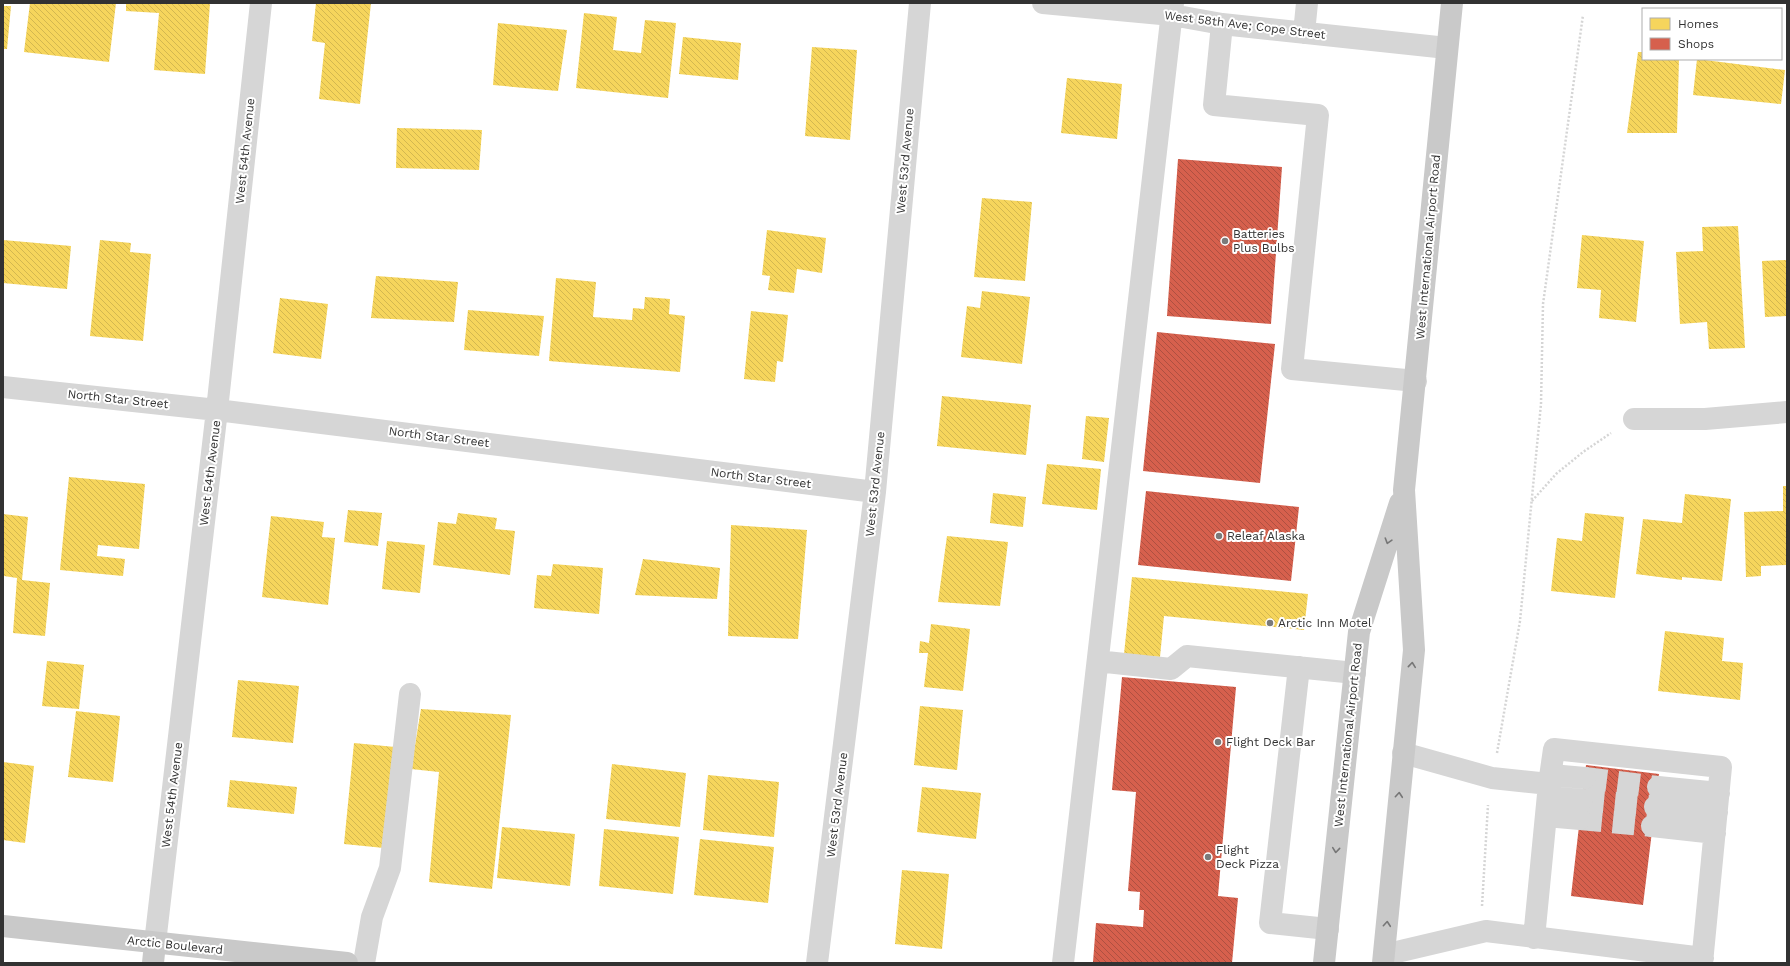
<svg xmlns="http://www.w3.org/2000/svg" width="1790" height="966" font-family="'Work Sans',sans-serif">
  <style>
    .homes { fill: url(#homes-back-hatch) }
    .shops { fill: url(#shops-back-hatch) }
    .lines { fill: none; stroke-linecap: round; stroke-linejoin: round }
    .minor-tunnel { stroke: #d6d6d6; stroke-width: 22; stroke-dasharray: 22 11; stroke-linecap: butt }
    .path { stroke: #d5d5d5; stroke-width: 2.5; stroke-dasharray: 2 2; stroke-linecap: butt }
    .minor { stroke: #d6d6d6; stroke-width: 22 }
    .major { stroke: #c9c9c9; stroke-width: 22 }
    .oneway { stroke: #767676 }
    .poi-dot { fill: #7a7a7a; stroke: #fff; stroke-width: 1.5 }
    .labels { text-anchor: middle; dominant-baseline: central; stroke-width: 4; stroke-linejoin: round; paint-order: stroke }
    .street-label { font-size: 12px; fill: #323232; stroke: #fff }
    .poi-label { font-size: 12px; fill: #323232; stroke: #fff; text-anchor: start }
  </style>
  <defs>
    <pattern id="homes-back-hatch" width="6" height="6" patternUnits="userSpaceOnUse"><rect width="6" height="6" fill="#f6d55c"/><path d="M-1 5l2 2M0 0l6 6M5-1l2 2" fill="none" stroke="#d3b750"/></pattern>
    <pattern id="shops-back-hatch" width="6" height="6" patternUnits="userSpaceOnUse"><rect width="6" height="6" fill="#d6604d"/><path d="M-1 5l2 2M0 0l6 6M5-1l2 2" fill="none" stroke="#ae5041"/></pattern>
  </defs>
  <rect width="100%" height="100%" fill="#fff"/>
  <!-- homes -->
  <path class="homes" d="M30 3H116L109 62 24 52Z
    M126 3H210L205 74 154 70 159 13 126 11Z
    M316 3H371L360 104 319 99 325 43 312 41Z
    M3 6H11L7 49H3Z
    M584 13 617 17 613 50 641 53 645 20 676 23 668 98 576 88Z
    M498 23 567 30 558 91 493 85Z
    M683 37 741 43 738 80 679 74Z
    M812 47 857 50 850 140 805 136Z
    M1638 52H1643V59H1679L1677 133H1627Z
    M1697 59 1785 70 1781 104 1693 95Z
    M1067 78 1122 84 1117 139 1061 133Z
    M397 128 482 130 479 170 396 168Z
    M982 198 1032 202 1025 281 974 277Z
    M1738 226 1745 348 1709 349 1707 322 1680 324 1676 252 1703 251 1702 227Z
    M767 230 826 238 822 273 797 269 794 293 768 290 770 276 762 275Z
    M1582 235 1644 241 1636 322 1599 318 1601 290 1577 288Z
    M3 240 71 246 67 289 3 283Z
    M100 240 131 243 130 252 151 254 143 341 90 336Z
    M1787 260V321L1786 316 1765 317 1762 261Z
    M376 276 458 282 454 322 371 318Z
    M556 278 596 282 593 317 632 320 633 308 644 309 645 297 670 299 669 314 685 316 680 372 549 361Z
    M982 291 1030 297 1022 364 961 357 967 306 980 308Z
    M280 298 328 304 321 359 273 353Z
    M468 310 544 316 539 356 464 350Z
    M751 311 788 315 783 362 777 361 775 382 744 379Z
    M942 396 1031 405 1026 455 937 446Z
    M1086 416 1109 418 1104 462 1082 459Z
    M1047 464 1101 469 1097 510 1042 504Z
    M69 477 145 484 139 549 98 545 97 556 125 559 123 576 60 570Z
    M1783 486H1787V565L1761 566V576L1746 577 1744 512 1783 511Z
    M993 493 1026 497 1023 527 990 523Z
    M1685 494 1731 499 1722 581 1682 577V580L1636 574 1643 519 1682 523Z
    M348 510 382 513 378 546 344 542Z
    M458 513 497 518 495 529 515 531 510 575 433 565 438 522 456 524Z
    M1585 513 1624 517 1615 598 1551 591 1557 538 1582 541Z
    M3 514 28 517 22 580 50 583 45 636 13 633 17 578 4 576 3 580Z
    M271 516 324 522 322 537 335 538 328 605 262 597Z
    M731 525 807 530 798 639 728 636Z
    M947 536 1008 542 1000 606 938 602Z
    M387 541 425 545 420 593 382 589Z
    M643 559 720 568 717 599 635 595Z
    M553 564 603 568 599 614 534 608 537 575 551 576Z
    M1132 577 1308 594 1304 630 1164 616 1160 657 1124 654Z
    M931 624 970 629 963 691 924 687 928 653H919L920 641 929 643Z
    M1665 631 1724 638 1722 661 1743 663 1740 700 1658 691Z
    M47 661 84 665 79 709 42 706Z
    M238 680 299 686 293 743 232 737Z
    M920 706 963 710 957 770 914 765Z
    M421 709 511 715 492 889 429 882 439 772 411 769Z
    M76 711 120 716 113 782 68 777Z
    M354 743 395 747 384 848 344 844Z
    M3 762 34 766 25 843 3 840Z
    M612 764 686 773 680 827 606 819Z
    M708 775 779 782 774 837 703 830Z
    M230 780 297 787 294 814 227 807Z
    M922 787 981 793 976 839 917 832Z
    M502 827 575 834 570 886 497 878Z
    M604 829 679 837 673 894 599 886Z
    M700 839 774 847 768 903 694 895Z
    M902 870 949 874 942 949 895 944Z"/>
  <!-- shops -->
  <path class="shops" d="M1178 159 1282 167 1271 324 1167 316Z
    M1157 332 1275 344 1260 483 1143 471Z
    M1146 491 1299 507 1291 581 1138 565Z
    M1122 677 1236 687 1218 896 1238 898 1232 963H1110L1093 962 1096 923 1143 927 1144 910H1139L1140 892 1128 891 1136 792 1112 790Z
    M1586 765 1659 774 1643 905 1571 896Z"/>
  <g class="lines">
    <!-- minor-tunnel -->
    <path class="minor-tunnel" d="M1585 778 1658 787
      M1582 800 1655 807
      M1580 819 1652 826"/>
    <!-- path -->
    <path class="path" d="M1532 501 1556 474 1583 452 1611 433
      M1497 753 1520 621 1541 404 1543 304 1583 15
      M1482 906 1488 805"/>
    <!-- minor -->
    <path class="minor" d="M1043 3 1172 15 1222 24 1447 48
      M1222 24 1214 105 1318 115 1292 369 1416 381
      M1304 33 1307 3
      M3 387 217 410 875 492
      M1634 419H1705L1787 412
      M1106 662 1171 669 1187 656 1355 673
      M1299 667 1270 923 1328 929
      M1403 753 1492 778 1549 784 1554 749 1721 767 1702 963
      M1551 775 1585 778
      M1658 787 1719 793
      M1548 797 1582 800
      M1655 807 1717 812
      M1546 816 1580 819
      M1652 826 1715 833
      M1534 938 1549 784
      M155 943 217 410 261 3
      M1384 955 1486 931 1703 958
      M364 963 372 917 390 868 410 694
      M817 963 875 492 920 3
      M1063 963 1173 3"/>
    <!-- major -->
    <path class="major" d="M3 926 347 963
      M153 963 155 943
      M1324 963 1359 632 1400 503
      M1383 963 1414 650 1404 490 1452 3"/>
  </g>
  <!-- one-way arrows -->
  <defs><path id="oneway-chevron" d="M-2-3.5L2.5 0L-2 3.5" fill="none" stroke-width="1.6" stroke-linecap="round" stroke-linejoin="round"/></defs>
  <g class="oneway">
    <use href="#oneway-chevron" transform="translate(1388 541) rotate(107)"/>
    <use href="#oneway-chevron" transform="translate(1412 665) rotate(-84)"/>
    <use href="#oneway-chevron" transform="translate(1399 795) rotate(-85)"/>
    <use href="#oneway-chevron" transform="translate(1336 850) rotate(96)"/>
    <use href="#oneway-chevron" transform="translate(1387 924) rotate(-85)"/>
  </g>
  <!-- markers -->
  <g class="poi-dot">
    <circle cx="1225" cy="241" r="4"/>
    <circle cx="1219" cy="536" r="4"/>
    <circle cx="1270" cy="623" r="4"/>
    <circle cx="1218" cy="742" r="4"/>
    <circle cx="1208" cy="857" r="4"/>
  </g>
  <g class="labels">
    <!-- street labels -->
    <g class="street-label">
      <text transform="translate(1245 25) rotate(7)">West 58th Ave; Cope Street</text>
      <text transform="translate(245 151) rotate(-84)">West 54th Avenue</text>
      <text transform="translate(905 161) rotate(-85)">West 53rd Avenue</text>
      <text transform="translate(1428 247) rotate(-85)">West International Airport Road</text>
      <text transform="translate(118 399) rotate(6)">North Star Street</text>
      <text transform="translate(439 437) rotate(7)">North Star Street</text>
      <text transform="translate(210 473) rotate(-83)">West 54th Avenue</text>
      <text transform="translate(761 478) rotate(7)">North Star Street</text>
      <text transform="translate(875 484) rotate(-84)">West 53rd Avenue</text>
      <text transform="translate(1348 735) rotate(-84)">West International Airport Road</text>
      <text transform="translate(172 795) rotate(-83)">West 54th Avenue</text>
      <text transform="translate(837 805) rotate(-83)">West 53rd Avenue</text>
      <text transform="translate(175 945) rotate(6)">Arctic Boulevard</text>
    </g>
    <!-- poi labels -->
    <g class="poi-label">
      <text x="1233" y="234">Batteries<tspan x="1233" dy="14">Plus Bulbs</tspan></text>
      <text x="1227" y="536">Releaf Alaska</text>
      <text x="1278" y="623">Arctic Inn Motel</text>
      <text x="1226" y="742">Flight Deck Bar</text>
      <text x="1216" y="850">Flight<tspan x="1216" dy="14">Deck Pizza</tspan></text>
    </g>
  </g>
  <!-- border -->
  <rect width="1790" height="966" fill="none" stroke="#323232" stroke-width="8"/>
  <!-- legend -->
  <rect x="1642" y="8" width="140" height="52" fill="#ffffff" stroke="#adadad"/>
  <rect x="1650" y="18" width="20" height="12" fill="#f6d55c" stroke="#adadad"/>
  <text x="1678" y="28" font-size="12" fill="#323232">Homes</text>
  <rect x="1650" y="38" width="20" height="12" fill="#d6604d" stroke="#adadad"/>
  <text x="1678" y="48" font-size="12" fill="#323232">Shops</text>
</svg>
